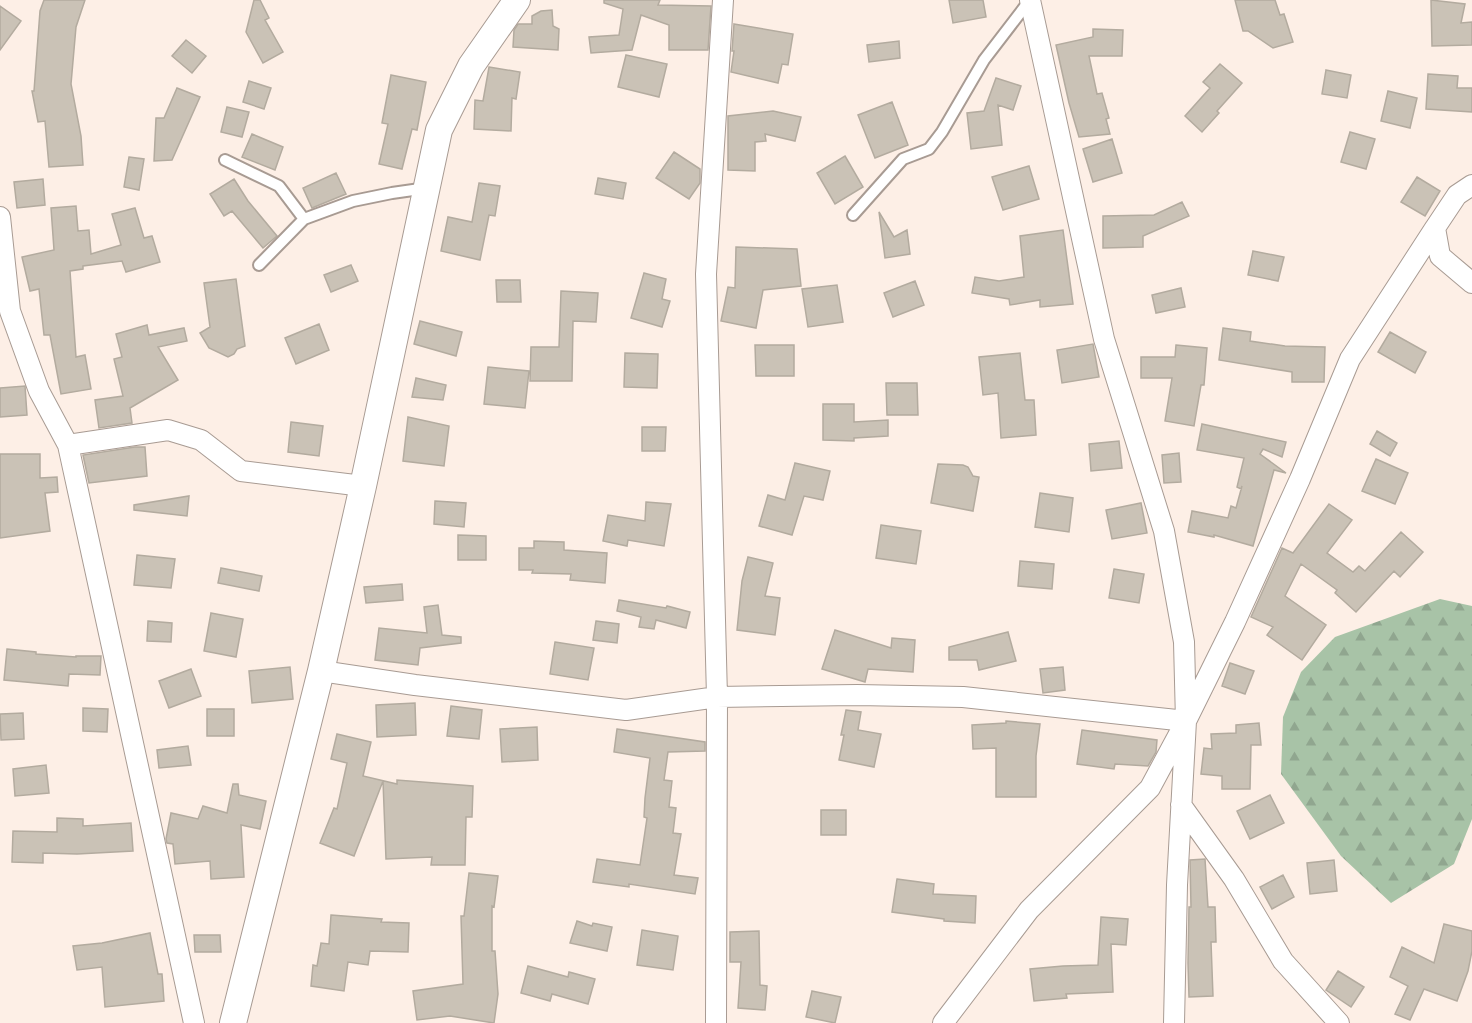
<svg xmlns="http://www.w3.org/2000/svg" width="1472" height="1023" font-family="'IBM Plex Sans',sans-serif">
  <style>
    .forest { fill: url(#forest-firs) }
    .building { fill: #cac2b6; stroke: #b3ab9f; stroke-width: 1.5 }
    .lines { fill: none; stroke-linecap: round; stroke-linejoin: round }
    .service-casing { stroke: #a89b93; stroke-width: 14 }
    .minor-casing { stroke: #a89b93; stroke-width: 22 }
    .tertiary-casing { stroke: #a89b93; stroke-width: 28 }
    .service { stroke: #fff; stroke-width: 10 }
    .minor { stroke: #fff; stroke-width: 20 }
    .tertiary { stroke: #fff; stroke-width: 26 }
  </style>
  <defs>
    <pattern id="forest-firs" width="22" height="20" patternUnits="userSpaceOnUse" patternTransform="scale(1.5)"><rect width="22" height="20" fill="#a8c3a7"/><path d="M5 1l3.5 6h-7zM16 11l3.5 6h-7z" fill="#90a68f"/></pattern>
  </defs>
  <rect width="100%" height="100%" fill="#fdefe6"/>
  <!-- forest -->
  <path class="forest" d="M1440 599 1472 606V819L1454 864 1391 903 1341 856 1281 774 1283 717 1301 672 1335 637Z"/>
  <!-- building -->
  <path class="building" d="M44 0H85L76 27 71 84 81 136 83 165 49 167 45 121 38 122 32 91H34L40 11Z
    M254 0H260L269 18 265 20 283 52 263 63 246 32Z
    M604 0H660L658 5 711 6 708 50H669V25L641 15 632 50 591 53 589 37 619 35 623 9 604 3Z
    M949 0H983L986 17 953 23Z
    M1235 0H1275L1280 15 1284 14 1293 42 1273 48 1248 31H1243Z
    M1431 0 1465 4 1461 23 1472 22V45L1432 46Z
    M0 6 21 21 0 50Z
    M552 10 553 26 559 29 558 50 513 47 514 30 518 24H532V16L541 11Z
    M734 24 793 34 788 65 782 64 778 83 731 72 734 51H732Z
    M1093 29 1123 30 1122 56H1089L1097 94 1102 93 1109 118 1106 119 1110 134 1079 137 1069 103 1056 45 1093 37Z
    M186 40 206 56 192 73 172 56Z
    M899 41 900 58 869 62 867 45Z
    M626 55 667 64 659 97 618 87Z
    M1220 64 1242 83 1217 111 1219 113 1202 132 1185 116 1210 88 1203 82Z
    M489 67 520 72 516 99 512 98 511 131 474 129 475 100 483 101Z
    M1326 70 1351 75 1347 98 1322 94Z
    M1428 74 1458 76 1457 88H1472V112L1426 109Z
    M391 75 426 82 417 130 412 129 402 169 379 164 388 124 382 123Z
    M996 78 1021 86 1013 110 998 105 1002 145 971 149 967 113 984 111Z
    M249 81 271 88 264 109 243 102Z
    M177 88 200 97 172 160 154 161 156 118H164Z
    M1388 91 1417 98 1410 128 1381 121Z
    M892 102 908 145 875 158 858 115Z
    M227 107 249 112 242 137 221 132Z
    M773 111 801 117 795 141 765 134 766 141 755 142V171L728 170V116Z
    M1350 132 1375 139 1366 169 1341 162Z
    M252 134 283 147 275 170 242 157Z
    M1112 139 1122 173 1093 182 1083 149Z
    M674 152 700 169V183L689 199 656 178Z
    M845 156 863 187 835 204 817 173Z
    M129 157 144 159 139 190 124 187Z
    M1029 166 1039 199 1003 210 992 177Z
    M336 173 346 194 312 208 303 188Z
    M1417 177 1440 191 1425 216 1401 202Z
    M598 178 626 183 623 199 595 194Z
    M43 179 45 205 17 208 14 182Z
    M234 179 248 201 277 236 263 248 232 211 224 216 210 194Z
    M479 183 500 186 495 216 489 215 480 260 441 251 448 217 472 222Z
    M1182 202 1189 216 1143 236V247L1103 248V216L1154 215Z
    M76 206 78 231 89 230 91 254 121 245 112 214 135 208 144 238 152 236 160 262 126 272 122 261 83 266V269L70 271 76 357 85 355 91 389 61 394 50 335H44L39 289 30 291 22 257 54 250 51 208Z
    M879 212 894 237 907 230 910 254 885 258Z
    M1063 230 1073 304 1040 307V300L1010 305 1009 299 972 293 975 277 999 281 1024 277 1020 236Z
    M736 247 797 249 801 286 763 290 756 328 721 321 728 287 735 288Z
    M1253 251 1284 257 1278 281 1248 275Z
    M351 265 358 281 331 292 324 275Z
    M644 273 666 279 662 299 670 301 662 327 631 318Z
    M236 279 245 346 237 349 234 354 228 357 209 348 200 333 210 327 204 283Z
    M496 280H520L521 302H497Z
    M915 281 924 305 893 317 884 293Z
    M837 285 843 322 808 327 802 289Z
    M1181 288 1185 307 1156 313 1152 295Z
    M561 291 598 293 596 322 573 321 572 381H530L531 347H559Z
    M420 321 462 332 456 356 414 344Z
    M319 324 329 350 296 364 285 338Z
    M147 325 149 335 184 328 187 341 158 347 178 380 130 408 132 423 99 428 95 400 123 396 114 359 122 357 116 334Z
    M1223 328 1251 332 1250 341 1285 346 1325 347 1324 382H1292V372L1219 360Z
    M1390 332 1426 352 1415 373 1378 352Z
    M1093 344 1099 377 1062 383 1057 350Z
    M755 345H794V376H756Z
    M1176 345 1207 348 1204 385H1201L1194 426 1165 421 1172 378H1141V357H1175Z
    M625 353 658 354 657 388 624 387Z
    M1020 353 1025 400H1034L1036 435 1001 438 998 393 983 395 979 357Z
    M488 367 529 371 525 408 484 404Z
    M416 378 446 385 443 400 412 397Z
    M886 383H917L918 415H887Z
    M25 386 27 415 0 417V388Z
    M823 404H854V422L888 420V436L854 438V441L823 440Z
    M408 417 449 426 444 466 403 461Z
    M291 422 323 426 319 456 288 452Z
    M1202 424 1286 442 1282 457 1263 449 1260 454 1286 473 1274 470 1253 546 1214 535V537L1188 532 1192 511 1228 518 1231 506 1236 508 1242 486 1241 489 1237 487 1244 458 1197 450Z
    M642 427H666L665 451H642Z
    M1377 431 1397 443 1390 456 1370 444Z
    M1119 441 1122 468 1091 471 1089 444Z
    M135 447H145L147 476 89 483 83 455Z
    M1179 453 1181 482 1164 483 1162 455Z
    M0 454H40V478L57 477 58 492 45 493 50 531 0 538Z
    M1376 459 1408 473 1395 504 1362 491Z
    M795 463 830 471 823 500 804 496 792 535 759 526 768 495 785 500Z
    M938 464 963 465 968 467 973 476 979 477 973 511 931 503Z
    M1040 493 1073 498 1069 532 1035 527Z
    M189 496 187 516 134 510V505Z
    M435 501 466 503 464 527 434 524Z
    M646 502 671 504 664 546 628 540 627 546 603 541 608 515 645 521Z
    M1141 503 1147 533 1112 539 1106 510Z
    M1329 504 1352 520 1327 553 1353 572 1359 566 1365 571 1401 532 1423 552 1400 577 1394 571 1356 612 1335 593 1337 590 1301 564 1285 596 1326 625 1302 660 1267 635 1273 627 1251 617 1282 548 1293 553Z
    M881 525 921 531 916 564 876 558Z
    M458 535 486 536V560H458Z
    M534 541 564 542V550L607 553 605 583 570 580 571 574 532 573 533 570H519V548H534Z
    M137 555 175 559 171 588 134 585Z
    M748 557 773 563 765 596 780 598 775 635 737 630 742 581Z
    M1020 561 1054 564 1052 589 1018 586Z
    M221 568 262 576 259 591 218 583Z
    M1114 569 1144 574 1139 603 1109 598Z
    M402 584 403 600 366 603 364 587Z
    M619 600 666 608 667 606 690 612 686 628 656 620 654 629 639 627 641 617 617 611Z
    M438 605 442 635 461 637V643L420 648 418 665 375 660 379 628 427 633 424 607Z
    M211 613 243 619 236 657 204 651Z
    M148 621 172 623 171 642 147 641Z
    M596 621 619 624 617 643 593 640Z
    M835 630 891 648 892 638 915 640 913 672 868 669 865 682 822 669Z
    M1008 632 1016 661 979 670 977 660H949V647Z
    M555 642 594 648 588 680 550 674Z
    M7 649 36 652V654L76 657V656H101L100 675 69 674 68 686 4 680Z
    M1230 663 1254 671 1245 694 1222 686Z
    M290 667 293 699 252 703 249 671Z
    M1063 667 1065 690 1043 693 1040 669Z
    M191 669 201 696 169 708 159 681Z
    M415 703 416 735 377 737 376 705Z
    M451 706 482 710 479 739 447 736Z
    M83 708 108 709 107 732 83 731Z
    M207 709H234V736H207Z
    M846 710 861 712 858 730 881 734 874 767 839 760 844 735H841Z
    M23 713 24 739 1 740 0 714Z
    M1006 721 1040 724 1036 756V797H996V748L973 749 972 725 1006 723Z
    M1259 723 1261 745H1251L1250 789H1222V776L1201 774 1204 748 1212 749 1211 734 1236 733V725Z
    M537 727 538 760 502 762 500 729Z
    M617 729 705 742V751L668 752 664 780 672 781 669 807 676 808 673 833 681 834 674 875 698 878 695 894 629 884V887L593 882 597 859 640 865 647 818 644 817 645 798 650 758 614 752Z
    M1082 730 1157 740 1156 752 1148 766 1115 764 1114 769 1077 764Z
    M337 734 371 742 363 776 397 784V780L473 786 472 817H466L465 865H431L432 857 386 859 383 781 354 856 320 843 334 808 337 809 347 763 331 759Z
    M188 746 191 765 159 768 157 750Z
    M46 765 49 793 15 796 13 769Z
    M233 784H238L239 795 266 801 260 829 241 825 244 877 211 879 210 861 175 864 173 844 167 843 166 839 171 813 198 819 203 806 227 813Z
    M1270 795 1284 823 1250 839 1237 811Z
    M821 810H846V835H821Z
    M57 818 83 819V826L131 823 133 851 77 854 43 853V863L12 862 13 831 57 832Z
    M1205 859 1208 907H1215L1216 942H1211L1213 996 1189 997 1188 963 1189 907H1191L1190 860Z
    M1334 860 1337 891 1310 894 1307 863Z
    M469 873 498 876 494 907 492 906V951H495L498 994 494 1023 450 1016 417 1020 413 991 463 984 461 916H464Z
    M1283 875 1294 897 1272 909 1260 887Z
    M897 879 934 884 933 894 976 896 975 923 944 921V919L892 912Z
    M331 915 382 919 381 922 409 923 408 952 370 951 368 965 348 962 344 991 311 986 313 965 317 966 321 943 329 944Z
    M1101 917 1128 919 1126 945 1111 944 1113 992 1066 994 1067 998 1034 1001 1030 969 1063 966 1098 965Z
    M577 921 592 926 593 923 612 927 607 951 570 943Z
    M1444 924 1472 931V951L1468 971 1457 1001 1424 989 1410 1020 1395 1014 1408 986 1390 977 1402 947 1434 963Z
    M642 930 678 936 673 970 637 965Z
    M759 931 760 985 767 986 765 1010 738 1008 741 962H730V932Z
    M150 933 158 974H162L164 1001 105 1007 102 967 77 970 73 946 102 943Z
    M194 935H220L221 952H195Z
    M528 966 568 977 569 972 595 979 588 1004 552 994 550 1001 521 993Z
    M1338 971 1364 987 1351 1007 1326 990Z
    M812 991 841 997 835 1023 806 1017Z"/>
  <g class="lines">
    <defs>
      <path id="service" d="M225 160 279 186 304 219 353 201 392 193 427 188
        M853 215 903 159 929 149 942 132 984 60 1030 0
        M259 265 304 219"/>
      <path id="minor" d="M1030 0 1104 339 1164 531 1184 642 1186 721 1177 885 1174 1023
        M1472 185 1457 195 1435 228 1440 256 1472 283
        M0 217 10 311 39 391 68 445 194 1023
        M68 445 168 430 201 440 241 471 363 486
        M321 671 415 685 626 710 717 697 857 695 963 697 1186 721
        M1181 805 1234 879 1283 961 1339 1023
        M716 1023 717 697 706 274 723 0
        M943 1023 1029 910 1150 788 1186 721 1235 622 1300 479 1350 359 1435 228"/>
      <path id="tertiary" d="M233 1023 321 671 363 486 439 130 471 66 517 0"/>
    </defs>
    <!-- service casing -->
    <use href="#service" class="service-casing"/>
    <!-- minor casing -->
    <use href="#minor" class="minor-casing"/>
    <!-- tertiary casing -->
    <use href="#tertiary" class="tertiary-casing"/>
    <!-- service -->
    <use href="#service" class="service"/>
    <!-- minor -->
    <use href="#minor" class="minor"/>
    <!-- tertiary -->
    <use href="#tertiary" class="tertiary"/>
  </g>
</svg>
